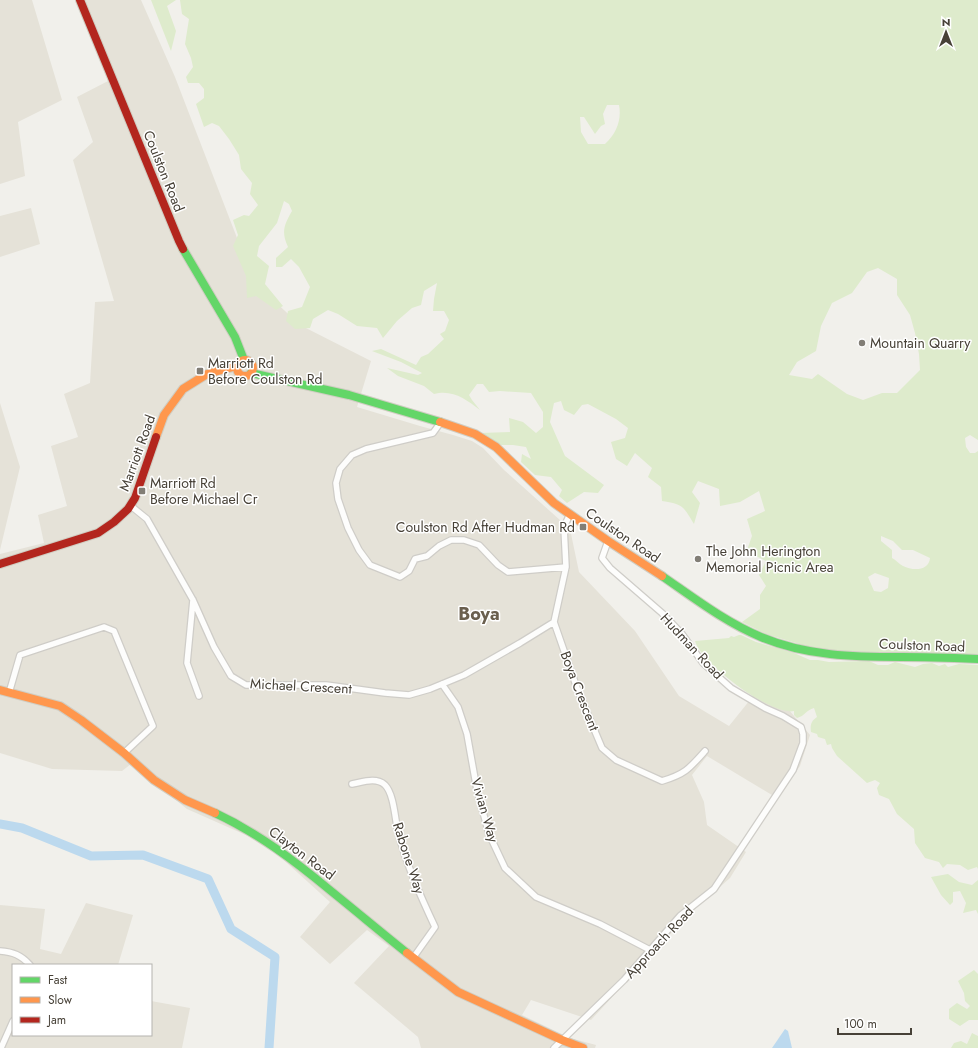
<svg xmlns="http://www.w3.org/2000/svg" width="978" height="1048" font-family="Jost,sans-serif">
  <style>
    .residential { fill: #e5e2d8 }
    .green { fill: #deebcc; fill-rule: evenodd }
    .water { fill: #bcd9ee }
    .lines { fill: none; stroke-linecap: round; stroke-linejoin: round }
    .river { stroke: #bcd9ee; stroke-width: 9 }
    .street-casing { stroke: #cfcdc8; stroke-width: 8 }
    .fast-casing { stroke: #d0cdc2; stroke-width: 10 }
    .slow-casing { stroke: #d0cdc2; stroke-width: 10 }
    .jam-casing { stroke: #d0cdc2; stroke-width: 10 }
    .street { stroke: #fdfdfc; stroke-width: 5.5 }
    .fast { stroke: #63d668; stroke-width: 8 }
    .slow { stroke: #ff974d; stroke-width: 8 }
    .jam { stroke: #b3261e; stroke-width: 8 }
    .poi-dot { fill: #827e76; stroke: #fff; stroke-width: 1.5 }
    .labels { text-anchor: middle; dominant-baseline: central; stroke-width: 3; stroke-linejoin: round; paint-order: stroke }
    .street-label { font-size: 14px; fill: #474137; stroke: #fff }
    .poi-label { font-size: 14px; fill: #474137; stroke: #fff; text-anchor: start }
    .district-label { font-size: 18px; font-weight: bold; fill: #6a5f4e; stroke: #fff }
  </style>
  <rect width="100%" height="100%" fill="#f1f0eb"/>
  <!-- residential -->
  <path class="residential" d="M0 0H32L62 100 18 122 25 176 0 184Z
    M77 0H141L175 77 254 282 300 325 371 361 357 407 420 426 453 435 472 441 483 448 504 470 570 529 579 572 635 631 679 696 729 726 754 695 789 710 810 735 800 766 777 798 707 756 692 775 704 802 707 825 746 852 730 878 686 917 591 1020 531 1000 522 1015 570 1038 596 1045 595 1048H421L418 1037 354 983 389 946 367 930 330 964 300 937 330 902 266 844 187 809 131 764 122 771 52 769 0 753V554L44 543 38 515 67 506 51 446 78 437 64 394 90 383 95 302 114 301 73 160 93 142 77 97 110 80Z
    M31 208 40 244 0 257V216Z
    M0 403 20 467 0 550Z
    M86 903 133 915 118 965H13V1035H151V1001L190 1008 182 1048H0V905L45 909 40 949 61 954Z"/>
  <!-- green -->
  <path class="green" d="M151 0H176L167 6 176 31 171 51Z
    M180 0H978V440L970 435 965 438 966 447 970 453H975L978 451V656L909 655 816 649 766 634 742 622 760 609V595L766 586 759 575 766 561 756 556 746 553 752 536 747 519 765 511 759 491 740 502 720 506 719 489 698 481 692 492 700 503 694 524C683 506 683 504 662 501L661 487 648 477 652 468 635 453 627 466 616 459 611 442 625 438 628 428 616 419 588 404 582 405 574 415 564 410 561 401 554 403 550 422 565 456 604 485 598 493 584 492 567 503 559 496 562 490 551 477 535 475 521 462 522 454 531 459 526 447 513 445H501L480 433 510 432 509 418 523 422 536 433 543 427V412L531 393 500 391 489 392 483 384H477L469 395 472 400 480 410C466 399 452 389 434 394L424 386 398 376 387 368 418 375 422 373 401 362 372 351 381 349 416 365 421 357 428 354 444 339 440 334 445 331 449 320 444 311H433L434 299 437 283 424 291 421 305 412 308 397 321 383 338 377 328 357 326 338 314 328 310 313 319 310 328 295 329 286 321 288 311 302 307 310 287 299 267 291 259 282 267H276V258L288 247C281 232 284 225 292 211L289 204 284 201 277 223 259 246 257 256 269 266 265 284 283 306 276 310 256 296 247 298 246 276 233 246 238 235 233 220 244 215 249 216 258 205 250 194 252 183 241 169 239 155 229 139 219 126 212 123 204 127 196 104 204 98V89L199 83H188L186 77 193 67 191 58 185 44 189 19 182 14ZM607 105H619C622 120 616 134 605 144H588L581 132 580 117H584L595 134 601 126 605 124 603 114ZM878 268 897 279V295L910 315 915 333 919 354 920 370 897 393H882L863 400 847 394 818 374 812 379 789 375 797 362 816 351 821 326 832 303 852 293 867 272ZM881 536 893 541 902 550H913L930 558C929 571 913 571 903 566 899 564 896 560 892 558V550L881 541ZM875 573 889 578 888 588 881 592 874 591 868 577Z
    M739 635H741L756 642 794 653 810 660H818L829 662 869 661 878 665H888L895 662 915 667 923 664 932 663 939 666 945 664 948 667 959 664 978 665V869L977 867 968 870 960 865 947 864 943 868 939 862 925 858 915 843 914 829 897 814 889 799 879 795 877 788 880 783 875 780 867 783 837 756 832 748 831 744 827 745 825 739 818 737 817 734 811 732C810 725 811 721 817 717L814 708C806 710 805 716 797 718L794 715V711C792 711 790 712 788 711 765 710 701 663 695 641L729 638 731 636 734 637Z
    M948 874 959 882 972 885 978 880V914L976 910 963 913 966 903 960 891 953 892V902L950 905 941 895 931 877Z
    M974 970 978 974V1020H969L960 1026 949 1019V1009L957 1003 967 1009 970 1006 965 1001 964 993 958 981Z
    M972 1033 978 1036V1048H951L954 1043 961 1041 967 1044Z"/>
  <!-- water -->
  <path class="water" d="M785 1029 788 1031 792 1048H772Z"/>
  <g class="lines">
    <!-- river -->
    <path class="river" d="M0 824 22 828 91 856 143 855 208 879 231 929 275 957 269 1048"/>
    <defs>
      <path id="street" d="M441 422 433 433 366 449 352 455 340 469 336 483 338 499 348 528 359 550 370 565 400 577 409 571 415 559 427 556 439 546 451 540H464L479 545 498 565 508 572 566 567
        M131 506 147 519 193 600 214 647 231 676 246 685H326L385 693 409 695 430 689 464 675 520 643 554 622
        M570 514 564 527 566 567 554 622 578 691 602 748 616 760 662 781C685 774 689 769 705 751
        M193 600 187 663 199 696
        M442 684 458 707 467 734 477 790 489 834 505 868 536 897 600 924 650 950
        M9 693 20 655 104 627 114 631 153 726 124 753
        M352 784C363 782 376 777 385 785 394 794 395 819 398 832 407 866 420 895 435 927L413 958
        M0 951C13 952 21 955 30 965
        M1 1048 13 1021
        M554 1048 624 980 680 916 714 889 793 770 803 743V734L801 727 783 716 765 708 731 688 703 663 682 634 662 613 610 568 602 558 608 541"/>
      <path id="fast" d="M183 249 235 337 244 360
        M251 373 349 395 440 422
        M662 576C694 598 725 622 761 637 806 656 854 657 902 657 927 657 953 658 978 659
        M215 813C258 833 295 861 331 891 357 912 382 933 407 953"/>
      <path id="slow" d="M237 368a8 8 0 1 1 16 0a8 8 0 1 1-16 0Z
        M440 422 475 434 496 447 554 503 608 541 662 576
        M156 437 164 415 183 389 207 374 237 366
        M0 690 60 706 81 720 124 753 154 780 185 800 215 813
        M407 953 458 992 562 1040 583 1048"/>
      <path id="jam" d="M80 0 179 241 183 249
        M0 564 98 533 114 522 128 509 135 498 156 437"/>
    </defs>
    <!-- street casing -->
    <use href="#street" class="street-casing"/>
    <!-- fast casing -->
    <use href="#fast" class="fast-casing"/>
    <!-- slow casing -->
    <use href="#slow" class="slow-casing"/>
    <!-- jam casing -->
    <use href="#jam" class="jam-casing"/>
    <!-- street -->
    <use href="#street" class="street"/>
    <!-- fast -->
    <use href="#fast" class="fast"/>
    <!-- slow -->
    <use href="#slow" class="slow"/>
    <!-- jam -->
    <use href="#jam" class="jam"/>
  </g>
  <!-- markers -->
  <g class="poi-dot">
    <circle cx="862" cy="343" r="4"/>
    <rect x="196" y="367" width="8" height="8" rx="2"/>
    <rect x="138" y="487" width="8" height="8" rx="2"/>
    <rect x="579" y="523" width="8" height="8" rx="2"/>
    <circle cx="698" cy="559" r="4"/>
  </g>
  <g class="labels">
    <!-- street labels -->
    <g class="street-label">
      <text transform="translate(164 171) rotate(68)">Coulston Road</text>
      <text transform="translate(137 453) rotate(-70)">Marriott Road</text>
      <text transform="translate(623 535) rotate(34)">Coulston Road</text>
      <text transform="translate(922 645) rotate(2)">Coulston Road</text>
      <text transform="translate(692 646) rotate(47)">Hudman Road</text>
      <text transform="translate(301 686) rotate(3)">Michael Crescent</text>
      <text transform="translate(580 691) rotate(69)">Boya Crescent</text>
      <text transform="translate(485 810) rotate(74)">Vivian Way</text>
      <text transform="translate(302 853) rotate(37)">Clayton Road</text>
      <text transform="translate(409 858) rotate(72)">Rabone Way</text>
      <text transform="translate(659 942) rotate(-47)">Approach Road</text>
    </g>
    <!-- poi labels -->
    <g class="poi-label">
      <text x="870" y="343">Mountain Quarry</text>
      <text x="208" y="363">Marriott Rd<tspan x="208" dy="16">Before Coulston Rd</tspan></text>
      <text x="150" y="483">Marriott Rd<tspan x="150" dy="16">Before Michael Cr</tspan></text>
      <text x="575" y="527" text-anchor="end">Coulston Rd After Hudman Rd</text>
      <text x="706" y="551">The John Herington<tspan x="706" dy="16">Memorial Picnic Area</tspan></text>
    </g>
    <!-- district labels -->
    <g class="district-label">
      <text x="479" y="614">Boya</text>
    </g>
  </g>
  <!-- legend -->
  <rect x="12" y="964" width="140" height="72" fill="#ffffff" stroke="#b5b3af"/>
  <rect x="20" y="977" width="20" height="6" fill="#63d668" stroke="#b5b3af"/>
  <text x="48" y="984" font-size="12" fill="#474137">Fast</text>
  <rect x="20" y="997" width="20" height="6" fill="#ff974d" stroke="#b5b3af"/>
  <text x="48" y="1004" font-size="12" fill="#474137">Slow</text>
  <rect x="20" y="1017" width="20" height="6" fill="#b3261e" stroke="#b5b3af"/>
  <text x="48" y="1024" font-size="12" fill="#474137">Jam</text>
  <!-- north arrow -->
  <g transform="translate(946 32)" stroke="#ffffff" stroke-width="3" paint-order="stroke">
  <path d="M0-3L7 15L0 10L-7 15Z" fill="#474137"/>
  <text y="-6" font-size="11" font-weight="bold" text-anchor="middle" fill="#474137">N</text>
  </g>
  <!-- scale -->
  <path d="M838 1028v6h73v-6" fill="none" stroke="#474137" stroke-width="2"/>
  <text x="844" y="1028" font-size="12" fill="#474137" stroke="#ffffff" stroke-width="3" paint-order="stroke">100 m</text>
</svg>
